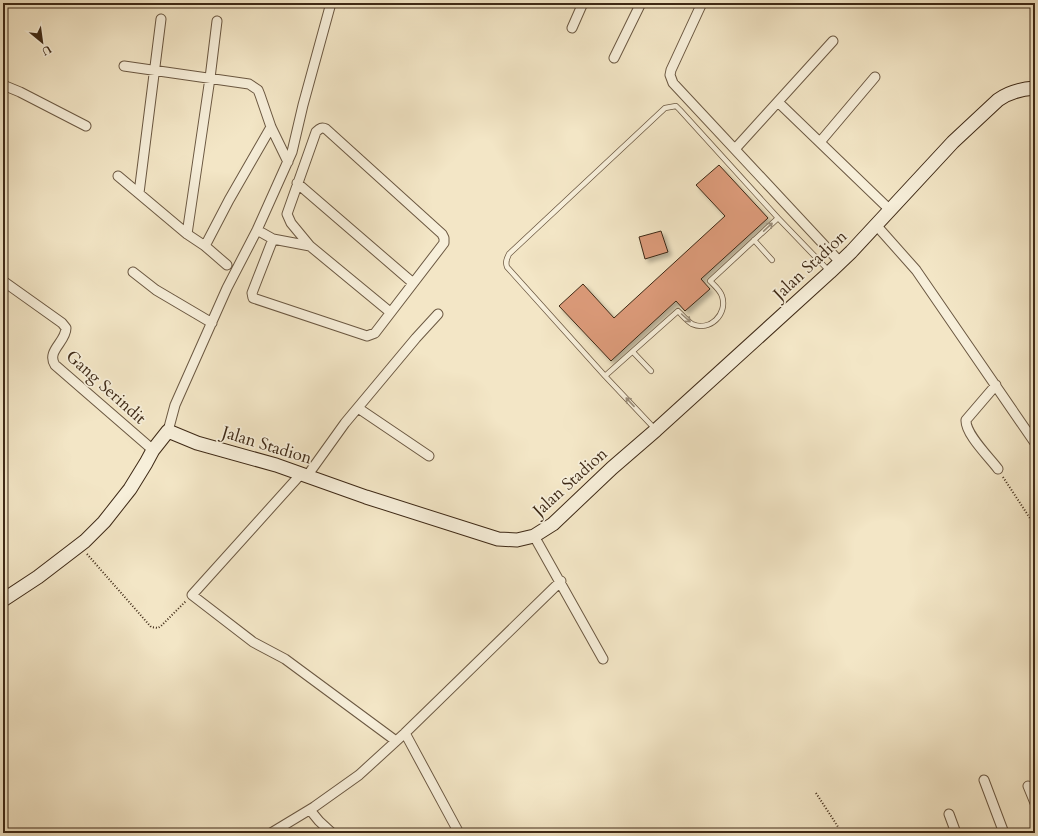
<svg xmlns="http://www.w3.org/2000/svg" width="1038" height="836" font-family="Cardo,serif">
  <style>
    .building { fill: #db9a79; stroke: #3e2916; filter: url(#shadow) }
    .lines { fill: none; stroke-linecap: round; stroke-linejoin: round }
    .lane-casing { stroke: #6b5842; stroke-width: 6 }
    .street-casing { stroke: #6b5842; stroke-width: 11 }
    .secondary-casing { stroke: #3e2916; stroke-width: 15 }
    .path { stroke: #3e2916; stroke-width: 2; stroke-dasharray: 1 2; stroke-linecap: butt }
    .lane { stroke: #f7efda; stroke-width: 4.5 }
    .street { stroke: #f7efda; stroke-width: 9 }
    .secondary { stroke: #f7efda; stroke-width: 13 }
    .oneway { stroke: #9a8c78 }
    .labels { text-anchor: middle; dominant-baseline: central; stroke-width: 3.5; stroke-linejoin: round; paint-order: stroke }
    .street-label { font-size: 17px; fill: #3e2916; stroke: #f7efda }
  </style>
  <defs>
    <filter id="shadow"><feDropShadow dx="3.5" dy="3.5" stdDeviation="2" flood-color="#0004"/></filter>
  </defs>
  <rect width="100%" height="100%" fill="#f3e6c6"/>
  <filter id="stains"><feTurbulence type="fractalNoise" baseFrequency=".005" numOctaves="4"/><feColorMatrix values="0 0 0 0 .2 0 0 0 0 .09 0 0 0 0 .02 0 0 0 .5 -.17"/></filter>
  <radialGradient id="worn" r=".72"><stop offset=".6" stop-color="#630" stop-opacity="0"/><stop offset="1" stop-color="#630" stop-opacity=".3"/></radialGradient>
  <!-- building -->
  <path class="building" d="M719 165 768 218 701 279 710 289 685 311 676 301 611 361 559 306 583 284 614 318 725 216 696 185Z
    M661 231 668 252 645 259 639 237Z"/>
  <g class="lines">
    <defs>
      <path id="lane" d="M754 240 772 260
        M633 352 651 371
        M605 376 507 267C505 262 507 258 509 254L665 108 676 106 680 110 778 218
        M655 429 605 376 678 311C682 315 687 321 692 324 710 332 728 314 722 296 720 290 715 286 710 281L778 218 829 271"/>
      <path id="street" d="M702 3 671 70 670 75 673 83 840 262
        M572 28 583 3
        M614 58 641 3
        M124 66 249 84 258 90 260 95 271 127 288 162
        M3 85 20 92 86 126
        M778 102 890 210
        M820 142 875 77
        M735 149 833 41
        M118 176 187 234 205 246 229 200 271 127
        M297 183 413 283
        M139 193 161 19
        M876 225 916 270 1035 443
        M257 230 273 239 310 246 390 312
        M187 234 210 78 217 21
        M273 239 252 293 253 298 367 336 375 333 444 243V238L442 234 326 129C322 127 320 128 316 132L287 214 291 223 310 246
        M205 246 227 265
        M133 272 156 290 212 323
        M3 281 62 323 66 328C66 342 46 351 55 365L153 450
        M996 385 966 420C965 434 990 458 998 469
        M358 408 429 456
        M168 431 175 405 227 288 257 230 292 152 303 105 331 3
        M301 474 192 595 253 642 285 659 396 741
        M307 476 345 423 416 338 438 314
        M534 536 603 659
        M405 733 459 833
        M984 780 1004 833
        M1028 786 1035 803
        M310 810 319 821 332 833
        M949 814 956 833
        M271 833 314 807 359 775 405 733 561 581"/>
      <path id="secondary" d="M3 600 38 577 85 541 104 522 130 489 146 463 153 450 168 431 197 443 276 465 366 497 498 539 517 540 534 536 553 524 612 468 656 430 830 272 851 252 953 142 998 100C1009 92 1021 89 1035 88"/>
    </defs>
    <!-- lane casing -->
    <use href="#lane" class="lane-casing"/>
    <!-- street casing -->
    <use href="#street" class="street-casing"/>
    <!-- secondary casing -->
    <use href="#secondary" class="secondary-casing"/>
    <!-- path -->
    <path class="path" d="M1003 477 1035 526
      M87 554 151 627 158 628 161 626 186 601
      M816 793 842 833"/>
    <!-- lane -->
    <use href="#lane" class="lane"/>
    <!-- street -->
    <use href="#street" class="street"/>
    <!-- secondary -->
    <use href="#secondary" class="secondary"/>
  </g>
  <!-- one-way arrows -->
  <defs><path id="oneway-shaft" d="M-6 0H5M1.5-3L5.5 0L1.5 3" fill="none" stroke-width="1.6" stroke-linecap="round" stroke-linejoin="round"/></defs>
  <g class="oneway">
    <use href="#oneway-shaft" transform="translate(768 227) rotate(-43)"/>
    <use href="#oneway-shaft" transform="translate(686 318) rotate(42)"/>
    <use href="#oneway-shaft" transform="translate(630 402) rotate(-133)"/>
  </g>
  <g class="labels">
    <!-- street labels -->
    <g class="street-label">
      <text transform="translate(810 265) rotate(-43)">Jalan Stadion</text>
      <text transform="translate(106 387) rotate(42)">Gang Serindit</text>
      <text transform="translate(267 445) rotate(17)">Jalan Stadion</text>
      <text transform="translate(570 482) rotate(-42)">Jalan Stadion</text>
    </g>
  </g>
  <!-- margin -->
  <rect width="1038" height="836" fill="none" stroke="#f3e6c6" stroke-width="16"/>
  <rect x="4" y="4" width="1030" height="828" fill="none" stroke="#3e2916" stroke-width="2"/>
  <rect x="8" y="8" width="1022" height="820" fill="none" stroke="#3e2916"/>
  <!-- north arrow -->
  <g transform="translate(42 42) rotate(151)" stroke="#f7efda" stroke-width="3" paint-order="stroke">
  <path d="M0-3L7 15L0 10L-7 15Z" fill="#3e2916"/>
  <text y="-6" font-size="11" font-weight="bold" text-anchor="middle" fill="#3e2916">U</text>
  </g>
  <rect width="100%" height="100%" filter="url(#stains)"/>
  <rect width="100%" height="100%" fill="url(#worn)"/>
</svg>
